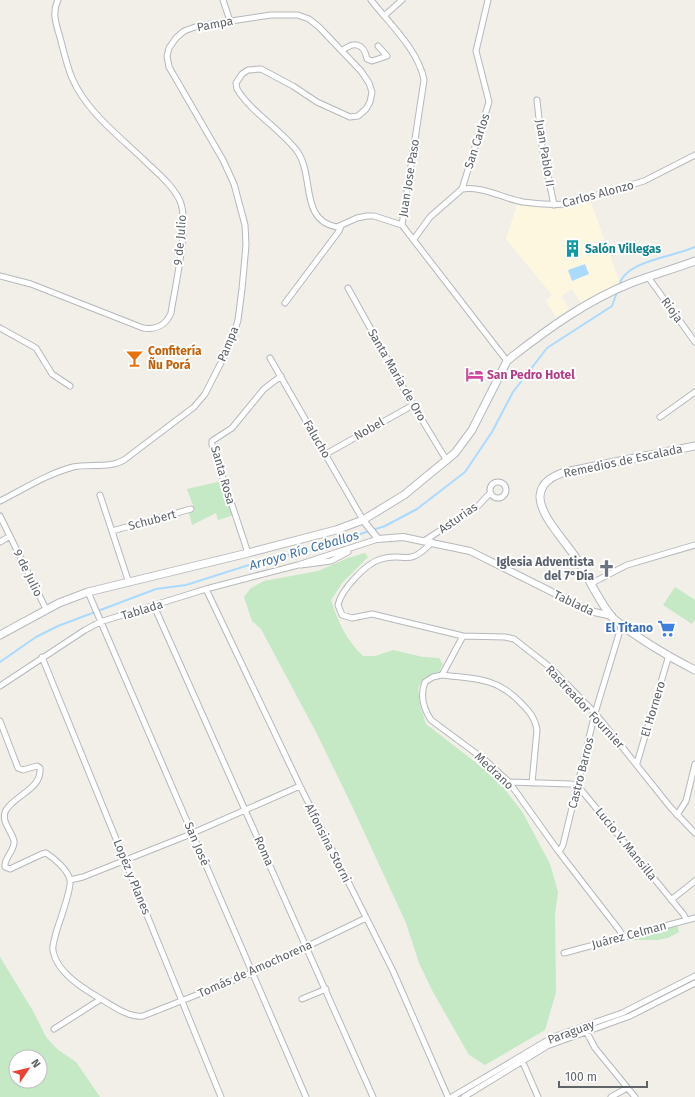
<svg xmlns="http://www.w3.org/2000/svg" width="695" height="1097" font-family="'Fira Sans',sans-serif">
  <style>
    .commercial { fill: #fef7e0 }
    .green { fill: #c5e8c5; fill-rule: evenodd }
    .water { fill: #aadaff }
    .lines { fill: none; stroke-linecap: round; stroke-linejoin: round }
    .stream { stroke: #aadaff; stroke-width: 2 }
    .minor-casing { stroke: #b5b8bc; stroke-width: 7 }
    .tertiary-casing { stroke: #b5b8bc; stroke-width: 8 }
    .secondary-casing { stroke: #b6babf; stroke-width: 9 }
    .minor { stroke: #fff; stroke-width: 5 }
    .tertiary { stroke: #fff; stroke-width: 6 }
    .secondary { stroke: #fff; stroke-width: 7 }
    .labels { text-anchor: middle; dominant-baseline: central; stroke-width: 4; stroke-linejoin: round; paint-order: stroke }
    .street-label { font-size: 12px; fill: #5f6368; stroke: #fff }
    .culture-label { font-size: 12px; font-weight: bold; fill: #0d838f; stroke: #fff; text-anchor: start }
    .food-label { font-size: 12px; font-weight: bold; fill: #c56008; stroke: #fff; text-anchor: start }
    .hotel-label { font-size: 12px; font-weight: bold; fill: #b23c85; stroke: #fff; text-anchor: start }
    .worship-label { font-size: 12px; font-weight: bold; fill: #5b616d; stroke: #fff; text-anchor: end }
    .shop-label { font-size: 12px; font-weight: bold; fill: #366cbe; stroke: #fff; text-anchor: end }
    .water-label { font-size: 13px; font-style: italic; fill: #4174aa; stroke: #fff }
  </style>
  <rect width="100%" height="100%" fill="#f1efe8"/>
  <!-- commercial -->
  <path class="commercial" d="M590 200 621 286 581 303 572 289 561 296 569 309 556 317 546 301 552 295 506 239 517 205 560 209Z"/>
  <!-- green -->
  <path class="green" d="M222 481 234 515 218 520 216 513 192 525 189 513 195 511 187 489Z
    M365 553 368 557 343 582 331 600C338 622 346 640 363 656H375L393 650 423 657 439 658 443 664 439 672 424 678 418 688 420 705 426 724 497 779 523 813 550 864 558 892 555 914 556 992 545 1030 485 1065 469 1055 433 992 419 963 406 923 353 808 317 734 261 629 252 621 244 597 251 588 264 581 318 571 348 558Z
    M675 587 695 600V619L692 624 663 605Z
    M677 924 679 932 668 938 657 940H624L623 937Z
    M0 957 33 1011 46 1037 57 1049 76 1062 100 1097H0ZM16 1057H40V1081H16Z"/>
  <!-- water -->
  <path class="water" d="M585 264 589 274 572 281 568 270Z"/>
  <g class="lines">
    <!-- stream -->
    <path class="stream" d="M619 285C626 260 674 257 695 247
      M0 662 36 637 58 626 156 589 186 585 274 557 302 553 385 526 417 509 465 472 492 432 513 392 547 348 612 306 617 292"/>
    <defs>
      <path id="minor" d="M223 0 230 21
        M371 0C389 23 419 51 424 80L402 225 507 361
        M384 16 402 0
        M342 51C354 41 364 43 367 59L372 61 387 56 378 46
        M537 100 542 147 554 205
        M462 189 489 102 476 51 488 0
        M414 239 430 217 462 189C483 186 502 198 523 202 537 204 552 205 567 204L644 181 695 155
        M0 276 31 284 143 328C156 330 166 325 171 313 175 286 190 224 180 201 173 185 156 172 144 160 119 136 86 111 72 78 67 66 64 53 61 41 57 26 51 14 58 0
        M648 277 695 342
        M348 288 413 405 447 461
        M285 303 339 231 341 226
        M0 328 36 348 52 374 70 386
        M270 358 363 520
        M660 417 695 392
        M326 454 413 405
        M490 490a8 8 0 1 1 16 0a8 8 0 1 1-16 0Z
        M100 495 129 583
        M0 501C24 489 47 474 73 467 89 463 109 469 124 460L194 407 205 394 232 341 238 320 242 289 246 245 245 225 234 184 223 160 169 67 167 56 169 48 176 38 184 31 198 26 271 15H298L309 19 319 27 361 71 369 83 372 92 370 102 366 109 358 116 350 117 317 102 293 86 261 69 248 70 242 74 236 83 237 89C251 112 280 129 297 151 315 176 299 220 337 227L357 218 367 216H374L402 225
        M0 516 46 609
        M112 531 191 509
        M424 541 478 506 490 493
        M0 542 10 536
        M432 542C408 568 406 552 381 559 366 563 341 590 338 605L342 615 352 618 372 614 463 636 505 637 514 639 551 668 595 713 671 808 695 833
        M248 553 212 445V441L232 428 264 389 281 376
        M301 565 331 561 348 552
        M592 583 627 565 695 545
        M206 589 300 786 393 971 448 1097
        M88 592 306 1097
        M154 606 373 1097
        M463 636 442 675 433 677 425 682C420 695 423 708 431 720L485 760 509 782 559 852 620 931 622 936
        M42 657 221 1097
        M442 675C474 679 495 677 519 701 528 710 535 717 537 730L532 783
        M0 686 85 630 100 622 206 589 298 565 378 539
        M0 721 18 768 23 770 37 766 40 768C42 789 15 795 6 810 0 821 12 831 14 841 15 851 4 857 5 867L10 869 42 854 46 853C54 858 68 870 70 880 72 889 59 922 56 933 55 938 52 945 53 951 57 973 84 989 101 999 113 1006 129 1018 143 1016L252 973 366 918
        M637 763 669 655
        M509 782 571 784 578 786 684 915 686 920
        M677 815 686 801 695 764
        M559 852 563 845 595 713 622 624
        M70 880 83 877 186 836 300 786
        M671 900 695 881
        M564 953 695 918
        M302 999 326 989
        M54 1029 101 999
        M585 1029 595 1048 635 1097
        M521 1058 538 1097
        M452 1097 553 1037 622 1013 695 976
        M464 1097 547 1046 630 1016 695 983
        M611 1097 627 1088"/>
      <path id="tertiary" d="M363 520 378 539 403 537 470 551 590 611 612 616"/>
      <path id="secondary" d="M695 446 565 472C553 476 541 482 540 496 539 515 566 542 576 558 587 574 601 606 613 618 632 635 671 658 695 670
        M0 635 59 603 88 592 248 553 336 530 363 520 404 495 455 453 472 430 507 361 513 356C549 328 588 300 631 283 652 275 674 269 695 261"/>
    </defs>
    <!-- minor casing -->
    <use href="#minor" class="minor-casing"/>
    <!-- tertiary casing -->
    <use href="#tertiary" class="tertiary-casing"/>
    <!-- secondary casing -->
    <use href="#secondary" class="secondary-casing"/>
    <!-- minor -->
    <use href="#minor" class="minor"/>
    <!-- tertiary -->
    <use href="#tertiary" class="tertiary"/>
    <!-- secondary -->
    <use href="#secondary" class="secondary"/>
  </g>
  <!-- icons -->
  <defs>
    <symbol id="building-bare" viewBox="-9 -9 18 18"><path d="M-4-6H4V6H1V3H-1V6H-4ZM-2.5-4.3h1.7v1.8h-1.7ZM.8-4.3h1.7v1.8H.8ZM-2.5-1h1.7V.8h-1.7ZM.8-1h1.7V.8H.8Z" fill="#0f9aa8" stroke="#fff" stroke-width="2.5" paint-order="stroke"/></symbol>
    <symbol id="bar-bare" viewBox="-9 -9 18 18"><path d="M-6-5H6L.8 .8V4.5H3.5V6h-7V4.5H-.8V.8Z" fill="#e8710a" stroke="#fff" stroke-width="2.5" paint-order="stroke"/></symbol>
    <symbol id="hotel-bare" viewBox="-9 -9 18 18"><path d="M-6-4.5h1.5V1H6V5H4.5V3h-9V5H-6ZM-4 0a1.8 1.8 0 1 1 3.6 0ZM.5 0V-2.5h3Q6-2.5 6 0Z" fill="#d1479c" stroke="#fff" stroke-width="2.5" paint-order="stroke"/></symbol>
    <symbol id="church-bare" viewBox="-9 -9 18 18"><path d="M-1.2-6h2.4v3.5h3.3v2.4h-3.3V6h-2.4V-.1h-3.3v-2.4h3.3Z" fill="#6b7280" stroke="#fff" stroke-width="2.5" paint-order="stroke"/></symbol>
    <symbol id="supermarket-bare" viewBox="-9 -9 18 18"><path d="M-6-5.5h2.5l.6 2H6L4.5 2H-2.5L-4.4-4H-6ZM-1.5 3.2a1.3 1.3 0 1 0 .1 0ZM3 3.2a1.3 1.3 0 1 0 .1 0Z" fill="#3f7fe0" stroke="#fff" stroke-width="2.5" paint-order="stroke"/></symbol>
  </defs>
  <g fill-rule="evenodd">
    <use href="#building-bare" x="560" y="236" width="25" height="25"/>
    <use href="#bar-bare" x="122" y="346" width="25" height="25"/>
    <use href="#hotel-bare" x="462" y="362" width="25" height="25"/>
    <use href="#church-bare" x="594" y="556" width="25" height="25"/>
    <use href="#supermarket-bare" x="654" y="616" width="25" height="25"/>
  </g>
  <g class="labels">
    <!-- street labels -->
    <g class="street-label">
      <text transform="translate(215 24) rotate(-11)">Pampa</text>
      <text transform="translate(477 141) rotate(-72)">San Carlos</text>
      <text transform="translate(545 153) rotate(81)">Juan Pablo II</text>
      <text transform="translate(409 178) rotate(-81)">Juan Jose Paso</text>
      <text transform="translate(598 194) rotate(-15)">Carlos Alonzo</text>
      <text transform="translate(180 240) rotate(-85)">9 de Julio</text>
      <text transform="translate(672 310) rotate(54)">Rioja</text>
      <text transform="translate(228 344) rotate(-68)">Pampa</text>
      <text transform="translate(397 375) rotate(60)">Santa Maria de Oro</text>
      <text transform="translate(369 429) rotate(-30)">Nobel</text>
      <text transform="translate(317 439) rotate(60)">Falucho</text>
      <text transform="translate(623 461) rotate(-12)">Remedios de Escalada</text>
      <text transform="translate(223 475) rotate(74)">Santa Rosa</text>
      <text transform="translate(458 518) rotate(-35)">Asturias</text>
      <text transform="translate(152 520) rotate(-15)">Schubert</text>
      <text transform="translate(28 573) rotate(64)">9 de Julio</text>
      <text transform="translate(574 603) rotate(25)">Tablada</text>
      <text transform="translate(142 610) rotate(-17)">Tablada</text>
      <text transform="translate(585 707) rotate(47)">Rastreador Fournier</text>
      <text transform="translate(653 709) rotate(-73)">El Hornero</text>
      <text transform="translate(494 771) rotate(43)">Medrano</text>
      <text transform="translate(581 773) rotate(-76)">Castro Barros</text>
      <text transform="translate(328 843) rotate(63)">Alfonsina Storni</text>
      <text transform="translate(197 844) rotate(67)">San José</text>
      <text transform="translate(626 844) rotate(51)">Lucio V. Mansilla</text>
      <text transform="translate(264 851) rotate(66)">Roma</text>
      <text transform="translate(132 877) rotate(68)">Lopéz y Planes</text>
      <text transform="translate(629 935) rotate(-15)">Juárez Celman</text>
      <text transform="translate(255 969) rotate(-24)">Tomás de Amochorena</text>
      <text transform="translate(571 1032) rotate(-20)">Paraguay</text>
    </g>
    <!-- culture labels -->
    <g class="culture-label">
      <text x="585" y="249">Salón Villegas</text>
    </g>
    <!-- food labels -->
    <g class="food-label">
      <text x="148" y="351">Confitería<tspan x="148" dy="14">Ñu Porá</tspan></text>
    </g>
    <!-- hotel labels -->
    <g class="hotel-label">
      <text x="487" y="375">San Pedro Hotel</text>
    </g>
    <!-- worship labels -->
    <g class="worship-label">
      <text x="594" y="562">Iglesia Adventista<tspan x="594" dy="14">del 7°Día</tspan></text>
    </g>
    <!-- shop labels -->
    <g class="shop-label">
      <text x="653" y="628">El Titano</text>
    </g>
    <!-- water labels -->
    <g class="water-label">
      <text transform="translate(304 550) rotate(-16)">Arroyo Río Ceballos</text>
    </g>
  </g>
  <!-- north arrow -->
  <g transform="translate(28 1069) rotate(55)"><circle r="19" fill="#ffffff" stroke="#bfc1c3"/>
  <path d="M0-3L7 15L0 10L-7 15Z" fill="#ea4335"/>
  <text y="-6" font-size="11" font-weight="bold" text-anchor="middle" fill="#5f6368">N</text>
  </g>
  <!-- scale -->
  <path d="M559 1081v6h88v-6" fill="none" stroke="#5f6368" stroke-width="2"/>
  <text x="565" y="1081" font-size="12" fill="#5f6368" stroke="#ffffff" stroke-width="3" paint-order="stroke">100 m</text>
</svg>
